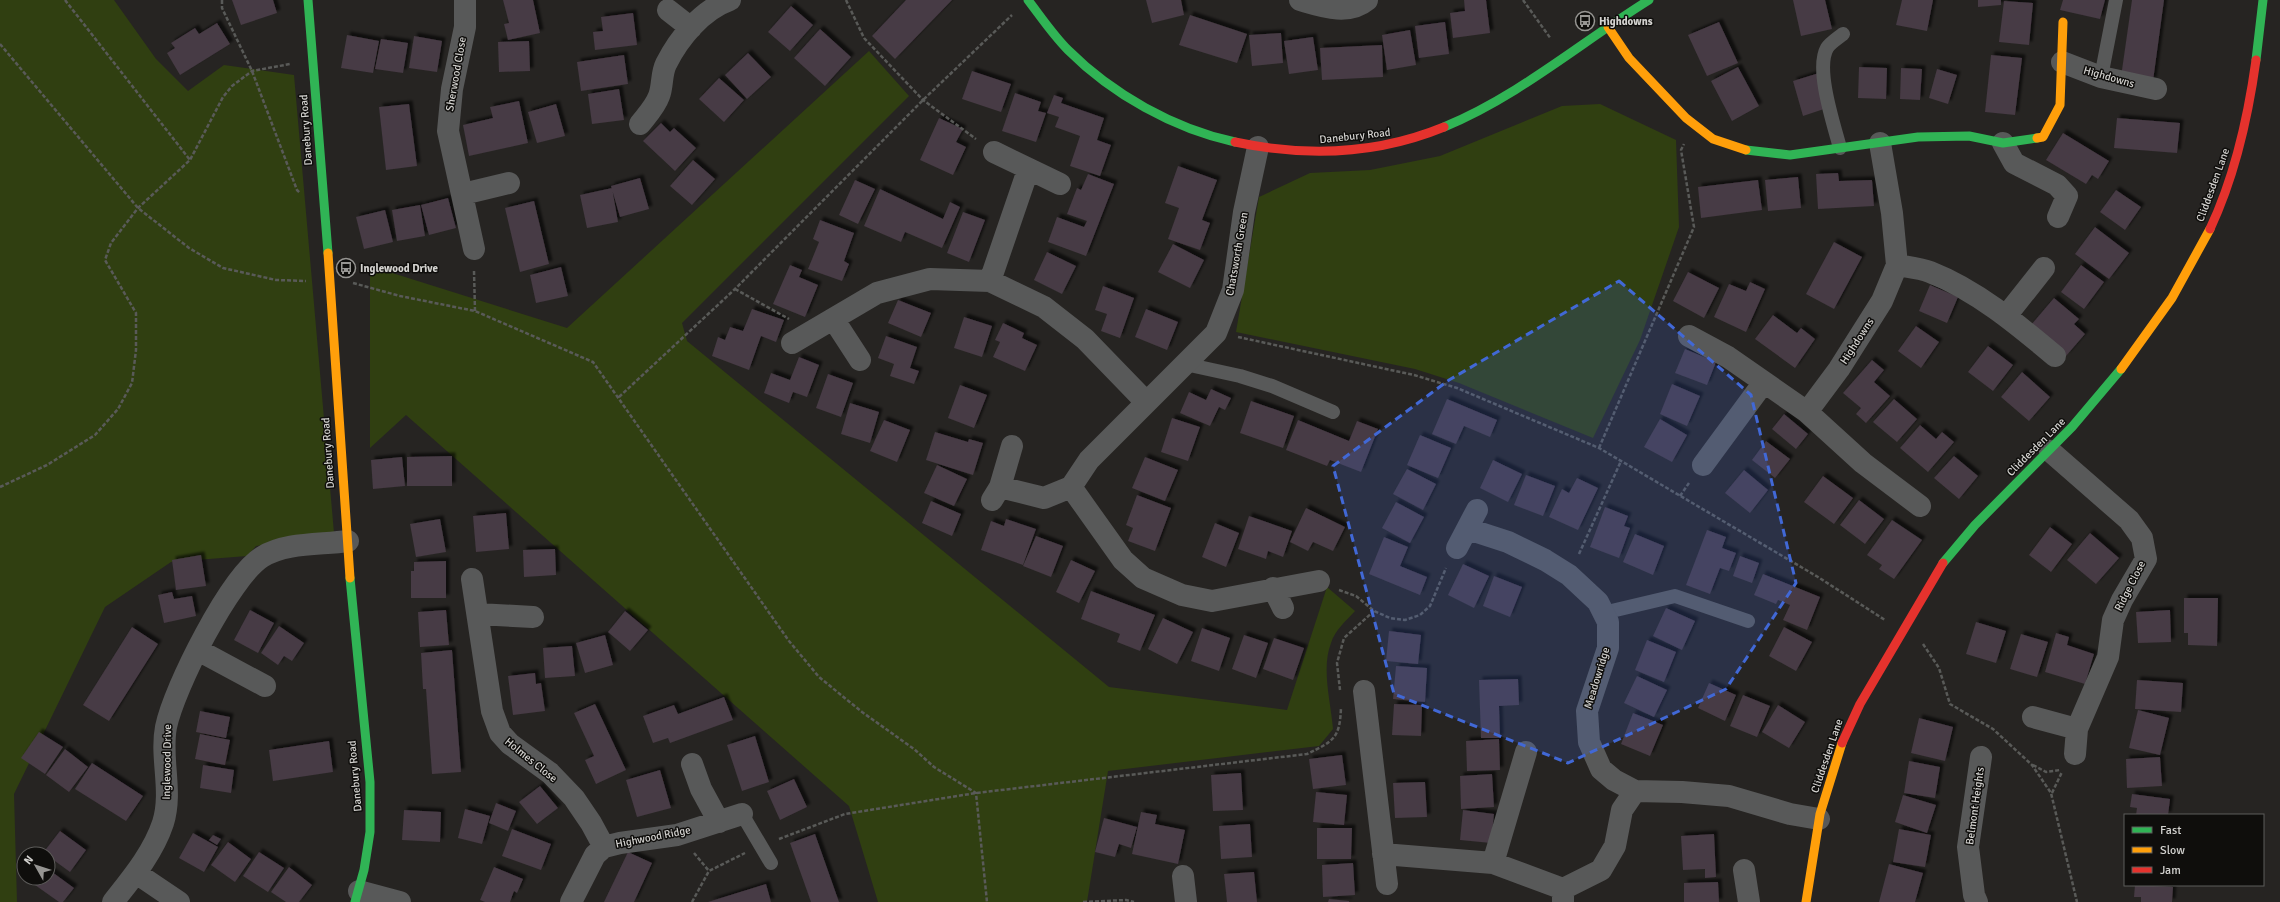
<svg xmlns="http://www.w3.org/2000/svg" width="2280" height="902" font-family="Signika,sans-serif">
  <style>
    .green { fill: #303f11 }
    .building { fill: #463a44; filter: url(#shadow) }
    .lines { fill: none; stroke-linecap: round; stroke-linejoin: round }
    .path { stroke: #595a58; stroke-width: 2.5; stroke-dasharray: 4 2; stroke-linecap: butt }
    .lane { stroke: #585959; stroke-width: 14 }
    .street { stroke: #585959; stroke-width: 22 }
    .fast { stroke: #30b455; stroke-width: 9 }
    .slow { stroke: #ff9f0a; stroke-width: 9 }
    .jam { stroke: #e5322d; stroke-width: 9 }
    .marked { fill: #4168d6; fill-opacity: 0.2; stroke: #4168d6; stroke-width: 3; stroke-dasharray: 8 5; stroke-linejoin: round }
    .labels { text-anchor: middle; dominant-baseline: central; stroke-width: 3; stroke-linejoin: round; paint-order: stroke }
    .poi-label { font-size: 11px; font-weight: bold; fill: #d3d2cf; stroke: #0f0e0c; text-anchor: start }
    .street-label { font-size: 11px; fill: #d3d2cf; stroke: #0f0e0c }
  </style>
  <defs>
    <filter id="shadow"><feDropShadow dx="3.5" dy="-3.5" stdDeviation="1" flood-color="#0009"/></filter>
  </defs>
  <rect width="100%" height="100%" fill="#262422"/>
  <!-- green -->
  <path class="green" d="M0 0H114L156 59 188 91 224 65 294 75 334 533 256 546 247 556 171 562 105 607 14 794 17 902H0Z
    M869 51 909 96 682 323 687 341 1109 687 1287 710 1327 587 1355 611C1346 621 1335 630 1331 643 1321 669 1331 702 1333 729L1319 746 1108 771 1087 902H878L849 806 406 415 370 448V266L567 328Z
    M1600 104 1676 140 1679 227 1640 340 1593 438 1459 383 1415 369 1236 332 1259 197 1310 173 1370 170 1440 156 1562 106Z"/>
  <!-- building -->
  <path class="building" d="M232 0H273L277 13 241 25Z
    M503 0H533L540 33 508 40 504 24 509 23Z
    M906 0H952L895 59 872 36Z
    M1146 0H1181L1184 15 1152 23Z
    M1464 0H1486L1490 33 1453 38 1450 13 1465 11Z
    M1793 0H1825L1832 29 1801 36Z
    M1902 0H1933L1927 31 1896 25Z
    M1978 0H2001V5L1978 7Z
    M2063 0H2105L2100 19 2060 10Z
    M2132 0H2164L2153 81 2121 77Z
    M2004 1 2033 3 2029 45 1999 42Z
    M791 6 813 25 790 51 768 32Z
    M633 13 637 45 595 50 593 32 603 31 601 17Z
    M1190 15 1247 34 1237 63 1179 45Z
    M1445 22 1449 54 1419 58 1415 26Z
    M1719 22 1738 63 1707 76 1688 35Z
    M217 23 230 44 180 75 167 53 175 48 171 43 195 28 199 34Z
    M820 29 851 57 825 86 794 58Z
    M1410 30 1416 65 1387 70 1382 35Z
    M1281 33 1283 63 1252 66 1249 35Z
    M347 35 379 41 373 73 341 68Z
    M414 36 442 41 437 72 409 68Z
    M1313 37 1318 70 1289 74 1284 41Z
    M381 39 408 43 403 73 375 69Z
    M529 41 530 71 499 72 498 42Z
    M1382 45 1383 77 1322 80 1320 48Z
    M748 53 771 77 747 99 725 75Z
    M624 55 628 84 581 91 577 62Z
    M1991 55 2022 58 2015 115 1985 112Z
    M1738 67 1759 106 1732 121 1711 81Z
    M1859 67 1887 68 1886 99 1858 98Z
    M1901 68 1922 69 1920 100 1900 99Z
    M1937 69 1957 75 1948 104 1929 98Z
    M972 71 1011 84 1001 112 962 99Z
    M1819 73 1830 107 1803 116 1793 81Z
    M719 78 744 100 724 122 699 99Z
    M619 89 624 120 592 124 588 94Z
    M1015 93 1041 102 1038 111 1046 113 1036 142 1002 131Z
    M1054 95 1063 98 1061 103 1104 118 1097 140 1111 145 1100 176 1070 166 1080 136 1055 127 1059 117 1047 113Z
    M519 101 528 143 469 156 463 125 493 118 490 107Z
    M409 104 417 166 386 170 379 107Z
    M556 104 565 136 537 143 528 112Z
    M939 118 963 129 956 142 966 147 953 175 920 160Z
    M2117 118 2180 123 2177 153 2114 148Z
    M661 123 670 132 674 128 696 148 675 171 643 141Z
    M2063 133 2109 161 2098 179 2092 175 2086 184 2046 160Z
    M693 160 715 179 692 205 670 186Z
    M1178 166 1217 180 1202 220 1210 223 1200 250 1168 239 1179 208 1165 203Z
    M1838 173 1839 181 1872 180 1874 206 1818 209 1816 174Z
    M1088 174 1114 184 1086 256 1048 242 1057 217 1084 227 1087 221 1067 214 1077 188 1081 190Z
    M1798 177 1801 208 1768 211 1765 180Z
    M640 178 649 209 620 217 611 186Z
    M855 180 875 189 858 224 839 215Z
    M1758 180 1762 210 1701 218 1698 187Z
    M612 188 618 222 587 228 580 195Z
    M880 189 943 219 950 202 960 207 942 248 905 232 901 242 864 226Z
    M2116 190 2141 207 2125 230 2100 212Z
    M448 198 456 228 429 235 421 205Z
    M534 201 549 264 520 272 505 208Z
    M420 205 425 236 397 241 392 210Z
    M385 210 393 242 364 249 356 217Z
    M963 212 985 220 969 262 947 253Z
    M820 220 854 233 844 261 849 264 842 281 808 269 819 242 813 239Z
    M2095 227 2129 253 2109 279 2075 254Z
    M1834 242 1862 257 1834 309 1806 294Z
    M1173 244 1204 260 1190 288 1158 272Z
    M1047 252 1076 266 1062 294 1034 280Z
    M790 265 802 270 799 277 818 285 805 317 773 304Z
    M2081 265 2104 282 2084 309 2061 292Z
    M561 267 568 296 536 303 530 275Z
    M1688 272 1719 288 1704 318 1673 301Z
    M1750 282 1765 289 1746 332 1714 317 1729 284 1746 291Z
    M1930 285 1958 297 1947 323 1919 311Z
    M1103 286 1134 298 1120 338 1101 331 1107 314 1095 310Z
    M2054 298 2079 319 2074 324 2085 334 2066 356 2031 325Z
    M898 300 931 313 921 337 888 323Z
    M752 309 784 320 776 342 761 336 749 370 712 356 718 337 725 340 730 327 743 331Z
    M1146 309 1178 322 1167 350 1135 337Z
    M1773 315 1797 333 1801 328 1815 339 1795 368 1755 339Z
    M964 317 992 326 982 357 954 348Z
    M1003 323 1024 333 1022 338 1037 345 1025 371 993 357 1000 342 995 340Z
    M1916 326 1939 342 1921 368 1898 351Z
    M886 336 917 347 910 368 919 371 914 384 890 376 894 364 878 358Z
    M1988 346 2013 365 1993 391 1968 372Z
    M1685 349 1716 362 1707 385 1675 373Z
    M799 357 819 365 807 397 793 392 789 403 764 393 771 373 790 380Z
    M1872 360 1884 370 1874 382 1890 396 1866 423 1856 414 1861 408 1843 393Z
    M2022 372 2050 397 2029 421 2001 397Z
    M828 374 853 383 841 417 816 408Z
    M1672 384 1700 396 1687 426 1660 414Z
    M960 385 987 395 974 428 948 418Z
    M1211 389 1231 398 1225 410 1219 407 1210 426 1180 413 1189 392 1206 400Z
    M1447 399 1497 420 1490 437 1464 426 1456 444 1432 434Z
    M1894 399 1917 419 1897 442 1873 422Z
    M1251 401 1294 416 1283 448 1240 433Z
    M850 403 879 412 870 443 841 434Z
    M1784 414 1808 434 1796 449 1772 429Z
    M1172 418 1200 427 1188 461 1161 452Z
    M1660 419 1687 435 1672 462 1644 447Z
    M884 420 910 430 897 462 870 451Z
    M1298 420 1349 441 1357 421 1378 429 1361 472 1330 460 1327 466 1286 450Z
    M1920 425 1936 439 1942 432 1954 442 1928 472 1900 448Z
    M935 432 968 442 969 439 983 443 973 475 926 460Z
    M1420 435 1451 448 1438 478 1407 465Z
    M1766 441 1790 459 1775 478 1752 460Z
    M452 456V486H407V457Z
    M1954 456 1978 476 1959 499 1934 478Z
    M402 457 405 486 373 489 371 460Z
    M1145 457 1178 470 1165 501 1132 488Z
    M1493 460 1522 474 1508 502 1480 488Z
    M937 465 967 479 954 506 924 493Z
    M1407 469 1436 484 1423 510 1393 494Z
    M1744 470 1768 490 1750 513 1725 493Z
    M1526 475 1555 486 1543 516 1514 505Z
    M1823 476 1853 498 1834 524 1804 502Z
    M1577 478 1598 488 1578 530 1549 517 1562 489 1569 493Z
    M1137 495 1171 508 1155 551 1128 541 1133 528 1126 525Z
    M1859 500 1884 519 1865 544 1840 525Z
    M931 501 961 514 952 536 922 523Z
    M1396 502 1424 517 1410 543 1382 528Z
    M1605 507 1628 516 1624 526 1630 528 1619 558 1590 547Z
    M1306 508 1345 527 1333 551 1313 542 1308 551 1290 542Z
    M506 513 509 549 476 552 473 516Z
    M1249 516 1292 531 1283 557 1268 551 1266 559 1238 549Z
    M440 519 446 552 416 557 410 524Z
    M1006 519 1036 529 1023 565 981 550 991 521 1004 526Z
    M1892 520 1922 540 1894 579 1879 569 1882 565 1867 555Z
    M1215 523 1239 533 1226 567 1202 557Z
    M2050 527 2072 544 2051 572 2029 555Z
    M1707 530 1726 537 1722 548 1736 553 1729 571 1720 568 1710 594 1686 585Z
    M2090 533 2119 558 2096 584 2067 560Z
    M1635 534 1664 546 1653 575 1623 562Z
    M1036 536 1063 546 1051 577 1023 566Z
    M1384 537 1408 547 1400 566 1427 577 1420 595 1369 574Z
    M555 549 556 575 524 577 523 550Z
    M201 555 206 586 176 590 172 560Z
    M1740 556 1759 563 1752 583 1733 576Z
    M1071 560 1095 571 1079 603 1056 592Z
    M446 561V598H411V571H414V562Z
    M1463 564 1489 576 1474 608 1448 595Z
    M1763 574 1820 597 1807 630 1783 620 1790 605 1778 600 1776 604 1754 595Z
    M1494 576 1522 587 1510 617 1483 606Z
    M1091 591 1155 615 1140 651 1117 642 1120 634 1081 619Z
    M172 592 174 599 192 596 196 616 164 623 158 595Z
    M2184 598H2218L2217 646 2188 645V633H2184Z
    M1666 608 1695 621 1682 650 1653 636Z
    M250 610 274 623 258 653 234 640Z
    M446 610 449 645 420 647 418 612Z
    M2170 610 2171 642 2138 643 2136 612Z
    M625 611 648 630 630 651 608 632Z
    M1163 618 1193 632 1177 664 1148 649Z
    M1976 622 2006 631 1996 663 1966 654Z
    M279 626 304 643 292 661 284 656 278 665 261 653Z
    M132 627 158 644 109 721 83 705Z
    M1784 627 1812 642 1796 671 1769 656Z
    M1202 628 1230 638 1219 671 1191 661Z
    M1389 631 1421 635 1418 664 1386 661Z
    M2056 633 2069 637 2067 645 2094 654 2085 684 2045 672Z
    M2021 634 2048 642 2037 677 2010 669Z
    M605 635 613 665 585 673 576 643Z
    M1244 635 1268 643 1256 678 1232 669Z
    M1274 638 1304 648 1293 680 1263 669Z
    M1647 640 1676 652 1664 682 1635 670Z
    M572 646 575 676 545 678 543 648Z
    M452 650 461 772 432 774 426 689H423L421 653Z
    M1396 666 1427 668 1425 702 1393 699Z
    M535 673 536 684 541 683 545 711 513 715 508 676Z
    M1637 676 1667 690 1654 717 1624 703Z
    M1518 679 1519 705 1499 706 1500 738H1481L1479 680Z
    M2137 680 2183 683 2181 712 2135 709Z
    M1709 683 1736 695 1725 721 1698 708Z
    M1743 695 1770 706 1757 737 1730 726Z
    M724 697 733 720 670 743 668 738 653 743 643 716 674 705 678 714Z
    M595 704 626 770 596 784 585 760 594 756 574 713Z
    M1394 704 1422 705 1421 736 1392 735Z
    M1778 705 1805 722 1789 748 1762 732Z
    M2138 710 2169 718 2160 755 2129 748Z
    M200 711 230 717 226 738 196 732Z
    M1633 713 1663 725 1650 756 1621 744Z
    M1919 718 1953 727 1945 761 1911 753Z
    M39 732 63 747 45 774 21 758Z
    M200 734 230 740 225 765 195 759Z
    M755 736 769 782 742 791 727 745Z
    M1499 739 1500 770 1467 771 1466 741Z
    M329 741 333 772 273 781 269 750Z
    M65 749 88 767 69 792 46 775Z
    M1342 755 1346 785 1313 789 1309 759Z
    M2160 757 2162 786 2127 788 2126 759Z
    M1909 761 1940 767 1935 798 1904 793Z
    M92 763 143 796 126 821 75 789Z
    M203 765 234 770 231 793 200 788Z
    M660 770 671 808 637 817 626 780Z
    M1241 773 1243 810 1213 811 1211 775Z
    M1492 774 1494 807 1461 809 1460 776Z
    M794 779 807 807 780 820 767 791Z
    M1425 782 1427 817 1395 818 1393 783Z
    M540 786 558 808 537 824 519 802Z
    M1316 792 1347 795 1344 825 1313 822Z
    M2132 794 2170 799 2168 815H2136L2137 808 2130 807Z
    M1903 795 1936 805 1927 833 1895 822Z
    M496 803 516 811 508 831 489 823Z
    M465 809 490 816 482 844 458 838Z
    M404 810 441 812 440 842 402 840Z
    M1463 810 1494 814 1491 843 1460 840Z
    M1141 812 1157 815 1155 824 1185 830 1178 864 1132 854Z
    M1104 818 1137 827 1131 848 1119 844 1115 857 1095 852Z
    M1250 824 1252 857 1221 859 1219 826Z
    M1317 828H1352L1351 859H1317Z
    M512 829 551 844 541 870 502 856Z
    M1899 829 1931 835 1925 867 1893 862Z
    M60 831 86 850 70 872 48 856V854L43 853Z
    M193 833 218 847 204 872 179 858Z
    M815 834 839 902H811L790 843Z
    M1714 834 1716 877 1705 878V869L1683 870 1681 836Z
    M213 835 221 839 217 845 209 840Z
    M228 842 251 859 235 882 211 865Z
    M259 852 284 868 268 892 243 876Z
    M628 852 652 863 634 902H604Z
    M1353 863 1355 895 1323 897 1322 865Z
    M1889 864 1923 873 1915 902H1879Z
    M289 867 312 885 299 902H286L271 892Z
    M494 867 523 879 517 893 514 891 510 902H485L480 900Z
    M48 869 74 888 63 902H59L35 885 40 878H48Z
    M1254 872 1257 902H1227L1224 874Z
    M1718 882 1719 902H1684V883Z
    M766 884 771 902H708Z
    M2135 885 2173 887 2172 902H2141V897H2134Z
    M1329 899 1349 901V902H1328Z"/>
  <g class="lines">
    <!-- path -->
    <path class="path" d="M65 0 190 160
      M222 0V8L252 71 297 190 300 193
      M846 0 864 38 923 100 976 139
      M1523 0 1551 39
      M0 44 138 208 189 248 223 268 276 280 306 281
      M474 271 475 311
      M353 283 400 296 475 311 593 362 789 641 819 677 862 712 914 749 934 767 976 793 987 902
      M735 289 789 319
      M1238 337 1414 375 1457 388 1599 448 1818 577 1885 620
      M619 397 735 289 923 100 1012 15
      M1599 448 1694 227 1681 150 1684 144
      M0 487 47 465 95 435 118 409 132 383 136 350V313L105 260 111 243 138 208 190 160 223 97 232 86 252 71 290 64
      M1680 496 1689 483
      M1579 554 1621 461
      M1339 590 1356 596 1374 611 1390 618 1405 620 1420 615 1430 606 1446 568
      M1923 644 1939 668 1950 704 1993 729 2032 765 2051 793 2077 902
      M1340 690 1337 663 1344 638 1374 611
      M2033 765 2046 772 2060 770
      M2052 793 2062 772
      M779 839 845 814 976 793 1307 754C1334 741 1340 738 1341 707
      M694 853 709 871
      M692 902 709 871 745 853
      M1083 902 1126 900 1134 902"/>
    <!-- lane -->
    <path class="lane" d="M2101 77 2116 0
      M1840 148C1834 125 1815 69 1827 48 1830 43 1838 38 1843 34
      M1185 364 1240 376 1272 386 1333 412
      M1603 613 1675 596 1748 621
      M742 814 771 863"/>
    <!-- street -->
    <path class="street" d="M465 0V27L452 89 448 131 474 249
      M1300 0C1321 6 1348 16 1367 0
      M668 10 691 28
      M2062 62 2101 77 2156 89
      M640 124C647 115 655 107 659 96 663 86 661 74 666 64 679 38 702 10 730 0
      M2003 143 2014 163 2057 185 2067 196 2058 217
      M994 152 1060 184
      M463 194 509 183
      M1897 265C1907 267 1920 268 1930 272 1976 290 2017 324 2055 356
      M990 281 1028 170
      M2006 316 2044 268
      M834 320 860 360
      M1689 336 1728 357 1807 412 1863 463 1920 506
      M792 343 877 293 930 279 990 281 1044 307 1085 339 1146 402
      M1807 412 1839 369 1882 301 1897 265 1892 213 1880 143
      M2050 451 2129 520 2142 538 2146 559 2122 600 2113 620 2108 657 2077 729 2075 754
      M1703 465 1764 382
      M1000 487 1044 498 1071 487 1089 460 1216 333 1233 290 1244 212 1258 147
      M1071 487 1123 560 1143 578 1182 595 1212 601 1319 581
      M992 500 1000 487 1012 446
      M1468 529 1508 542 1545 560 1569 575 1598 602 1608 622V648L1587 711 1589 742 1601 769 1614 780 1635 791 1682 792 1729 796 1790 814 1819 819
      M1457 548 1477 510
      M472 579 492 711 500 733 510 744 550 773 574 798 591 823 604 847
      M1273 588 1283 608
      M478 614 533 617
      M198 650 265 686
      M1364 691 1387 884
      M2033 717 2077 729
      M692 764 701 789 719 822
      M1383 854 1493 863 1563 889
      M1493 863 1526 752
      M1744 870 1749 902
      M136 873 179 902
      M1183 876 1186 902
      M359 891 400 902
      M113 902C132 878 153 853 163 823 173 791 160 758 166 727 174 688 230 577 262 557 286 542 321 545 348 541
      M571 902 595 855 604 847 620 843 677 835 742 814
      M1563 902V889L1601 870 1615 846 1622 810 1635 791
      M1977 902 1974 895 1968 847 1981 757"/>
    <!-- fast -->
    <path class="fast" d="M308 0 328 253
      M1028 0C1041 17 1053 35 1068 50 1112 94 1174 129 1235 142
      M2256 60 2263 0
      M1444 127C1519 96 1580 43 1649 0
      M1746 150 1790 155 1918 137 1969 136 2003 143 2037 138
      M1943 563 1975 525 2072 427 2121 369
      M350 578 370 782V832L364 870 355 902"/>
    <!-- slow -->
    <path class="slow" d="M1608 27 1629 58 1686 118 1713 139 1746 150
      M2037 138 2043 137 2060 105 2063 22
      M328 253 350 578
      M2121 369 2172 298 2210 229
      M1806 902 1820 814 1842 743"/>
    <!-- jam -->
    <path class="jam" d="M1235 142C1306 157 1376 155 1444 127
      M2210 229C2235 176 2248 118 2256 60
      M1842 743 1860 704 1943 563"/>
  </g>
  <!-- marked area -->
  <path class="marked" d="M1619 281 1751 395 1796 583 1726 689 1568 763 1394 694 1333 466 1449 380Z"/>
  <!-- icons -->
  <defs>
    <symbol id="bus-ring" viewBox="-11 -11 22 22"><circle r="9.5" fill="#0f0e0c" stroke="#969592" stroke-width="1.5"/><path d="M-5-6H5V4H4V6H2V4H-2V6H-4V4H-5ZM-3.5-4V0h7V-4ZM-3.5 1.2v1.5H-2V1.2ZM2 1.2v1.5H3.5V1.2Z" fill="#969592"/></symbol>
  </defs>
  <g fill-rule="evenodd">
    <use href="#bus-ring" x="1574" y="10" width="22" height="22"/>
    <use href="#bus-ring" x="335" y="257" width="22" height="22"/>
  </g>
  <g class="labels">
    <!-- poi labels -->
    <g class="poi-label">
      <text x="1599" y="21">Highdowns</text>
      <text x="360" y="268">Inglewood Drive</text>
    </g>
    <!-- street labels -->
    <g class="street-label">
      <text transform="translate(456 74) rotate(-80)">Sherwood Close</text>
      <text transform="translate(2109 77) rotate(16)">Highdowns</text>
      <text transform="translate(306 130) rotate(-94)">Danebury Road</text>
      <text transform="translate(1355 136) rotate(-6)">Danebury Road</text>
      <text transform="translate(2213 185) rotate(-70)">Cliddesden Lane</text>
      <text transform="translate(1237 254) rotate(-80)">Chatsworth Green</text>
      <text transform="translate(1857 341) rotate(-57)">Highdowns</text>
      <text transform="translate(2036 447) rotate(-45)">Cliddesden Lane</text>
      <text transform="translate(328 453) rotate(-94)">Danebury Road</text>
      <text transform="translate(2130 586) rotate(-63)">Ridge Close</text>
      <text transform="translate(1597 678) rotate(-73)">Meadowridge</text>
      <text transform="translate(1827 756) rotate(-71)">Cliddesden Lane</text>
      <text transform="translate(531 760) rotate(39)">Holmes Close</text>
      <text transform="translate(167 762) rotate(-89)">Inglewood Drive</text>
      <text transform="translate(355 776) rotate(-95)">Danebury Road</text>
      <text transform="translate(1975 806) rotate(-82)">Belmont Heights</text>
      <text transform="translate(653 837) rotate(-11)">Highwood Ridge</text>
    </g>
  </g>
  <!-- legend -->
  <rect x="2124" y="814" width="140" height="72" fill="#0f0e0c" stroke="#5d5c5a"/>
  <rect x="2132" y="827" width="20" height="6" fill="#30b455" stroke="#5d5c5a"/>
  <text x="2160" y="834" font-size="12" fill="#d3d2cf">Fast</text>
  <rect x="2132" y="847" width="20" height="6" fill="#ff9f0a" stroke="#5d5c5a"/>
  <text x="2160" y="854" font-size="12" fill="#d3d2cf">Slow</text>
  <rect x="2132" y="867" width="20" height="6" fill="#e5322d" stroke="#5d5c5a"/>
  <text x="2160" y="874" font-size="12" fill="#d3d2cf">Jam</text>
  <!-- north arrow -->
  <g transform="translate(36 866) rotate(309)"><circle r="19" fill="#0f0e0c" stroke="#5d5c5a"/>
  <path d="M0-3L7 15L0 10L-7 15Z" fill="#969592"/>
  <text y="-6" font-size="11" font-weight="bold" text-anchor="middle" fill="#d3d2cf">N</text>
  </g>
</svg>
